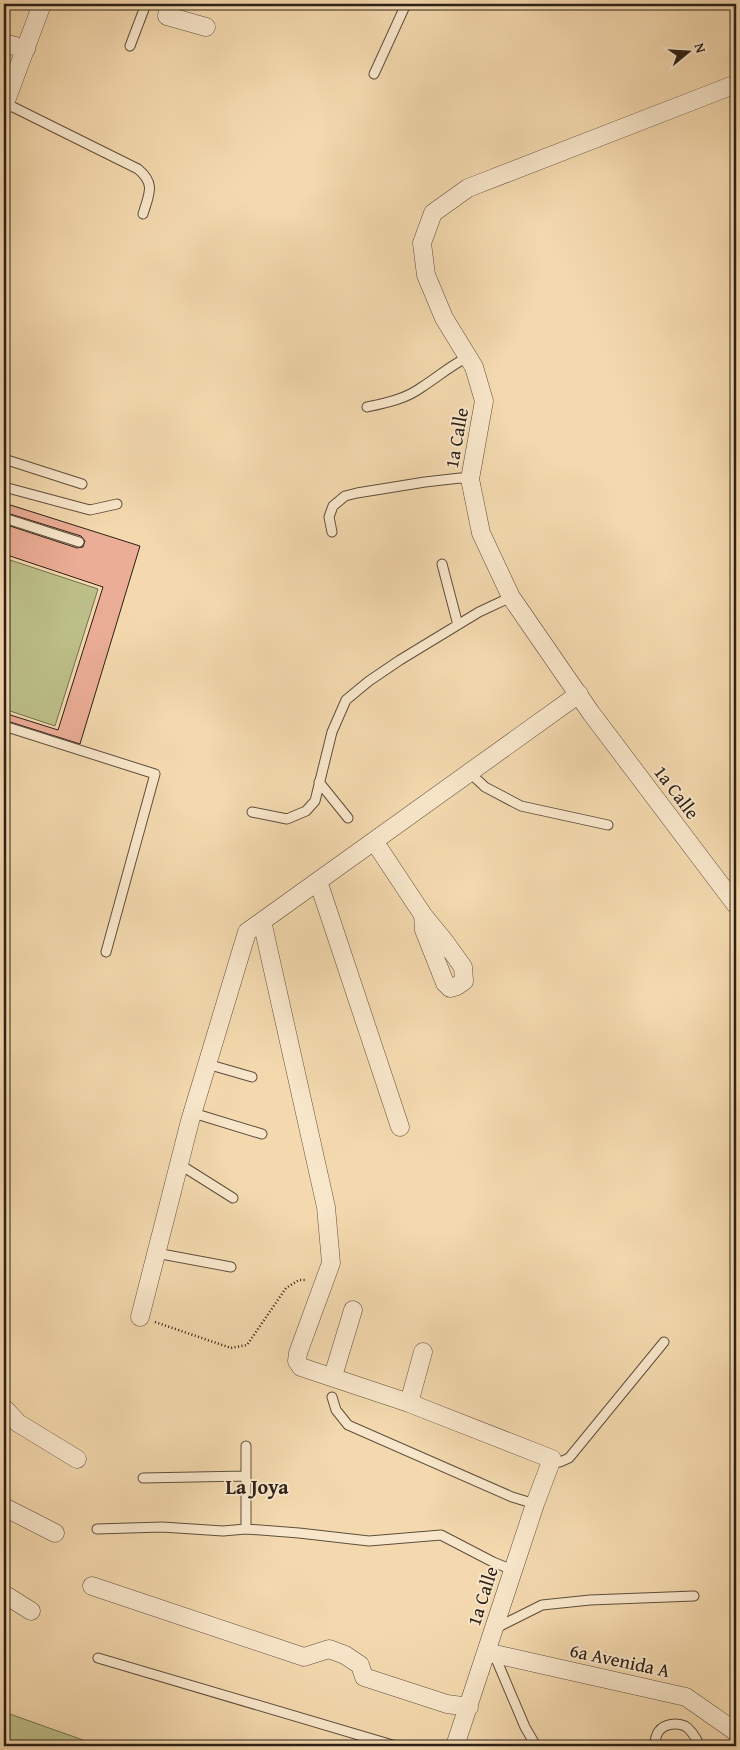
<svg xmlns="http://www.w3.org/2000/svg" width="740" height="1750" font-family="'Gentium Book Plus',serif">
  <style>
    .green { fill: #bdbf89; stroke: #747050 }
    .building { fill: #ebad96; stroke: #2c2017 }
    .lines { fill: none; stroke-linecap: round; stroke-linejoin: round }
    .service-casing { stroke: #5e4e3d; stroke-width: 11 }
    .minor-casing { stroke: #5e4e3d; stroke-width: 19 }
    .path { stroke: #2c2017; stroke-width: 2.5; stroke-dasharray: 1 2.5; stroke-linecap: butt }
    .service { stroke: #f8e6ca; stroke-width: 9 }
    .minor { stroke: #f8e6ca; stroke-width: 18 }
    .labels { text-anchor: middle; dominant-baseline: central; stroke-width: 4; stroke-linejoin: round; paint-order: stroke }
    .street-label { font-size: 19px; fill: #2c2017; stroke: #f8e6ca }
    .neighbourhood-label { font-size: 20px; font-weight: bold; fill: #2c2017; stroke: #f8e6ca }
  </style>
  <rect width="100%" height="100%" fill="#f4d9ae"/>
  <filter id="stains"><feTurbulence type="fractalNoise" baseFrequency=".004" numOctaves="4"/><feColorMatrix values="0 0 0 0 .2 0 0 0 0 .09 0 0 0 0 .02 0 0 0 .5 -.17"/></filter>
  <radialGradient id="worn" r=".72"><stop offset=".6" stop-color="#630" stop-opacity="0"/><stop offset="1" stop-color="#630" stop-opacity=".3"/></radialGradient>
  <!-- green -->
  <path class="green" d="M4 558 98 589 55 726 4 709Z
    M4 1712 100 1746H4Z"/>
  <!-- building -->
  <path class="building" d="M4 503 140 546 80 744 4 720V713L58 730 103 587 4 554V524L77 548 83 547 85 541 81 536 4 512Z"/>
  <g class="lines">
    <defs>
      <path id="service" d="M130 46 146 4
        M374 74 406 4
        M5 103 138 169C156 184 149 194 143 214
        M367 407C386 403 406 399 422 387 438 377 451 365 468 357
        M4 459 82 484
        M4 487 90 510 117 504
        M4 518 79 542
        M332 532 329 517 333 506 345 496 357 493 425 482 460 478 470 479
        M442 564 458 625
        M4 726 155 774 106 952
        M469 772 485 787 521 806 608 825
        M319 782 348 818
        M252 812 287 819 306 811 315 801 332 732 346 700 369 681 400 660 479 612 511 597
        M207 1064 252 1077
        M193 1113 262 1134
        M179 1164 233 1198
        M156 1253 231 1267
        M332 1397 336 1410 348 1425 512 1497 535 1504
        M246 1446V1529
        M552 1459 560 1462 569 1458 664 1342
        M143 1478 246 1476
        M97 1529 162 1527 223 1531 246 1529 299 1533 369 1541 441 1535 493 1562 513 1570
        M496 1628 542 1605 590 1600 694 1596
        M494 1654 525 1727 536 1746
        M98 1658 396 1746
        M654 1746C655 1742 656 1734 659 1731 664 1724 677 1722 685 1726 692 1730 697 1740 700 1746"/>
      <path id="minor" d="M169 4 167 16 206 27
        M4 43 26 49
        M736 84 468 188 433 213 422 243 426 275 444 318 474 367 484 401 470 479 481 533 511 597 591 713 736 905
        M4 106 42 4
        M374 841 423 915 445 942 463 967 464 981 457 986 450 988 445 983 424 930 423 915
        M318 881 400 1127
        M262 921 326 1207 331 1263 298 1353 297 1361 301 1367 409 1403 552 1459 535 1504 455 1746
        M140 1317 190 1121 247 932 579 694
        M333 1376 353 1310
        M409 1403 423 1352
        M4 1408 18 1423 77 1459
        M4 1507 55 1533
        M92 1586 304 1657 329 1649 345 1655 360 1665 364 1677 447 1704 469 1707
        M4 1594 31 1611
        M486 1652 686 1697 736 1732"/>
    </defs>
    <!-- service casing -->
    <use href="#service" class="service-casing"/>
    <!-- minor casing -->
    <use href="#minor" class="minor-casing"/>
    <!-- path -->
    <path class="path" d="M155 1322 231 1348 247 1345 286 1288 299 1280H307"/>
    <!-- service -->
    <use href="#service" class="service"/>
    <!-- minor -->
    <use href="#minor" class="minor"/>
  </g>
  <g class="labels">
    <!-- street labels -->
    <g class="street-label">
      <text transform="translate(456 438) rotate(-80)">1a Calle</text>
      <text transform="translate(677 792) rotate(53)">1a Calle</text>
      <text transform="translate(482 1596) rotate(-72)">1a Calle</text>
      <text transform="translate(620 1660) rotate(12)">6a Avenida A</text>
    </g>
    <!-- neighbourhood labels -->
    <g class="neighbourhood-label">
      <text x="257" y="1486">La Joya</text>
    </g>
  </g>
  <!-- margin -->
  <rect width="740" height="1750" fill="none" stroke="#f4d9ae" stroke-width="20"/>
  <rect x="5" y="5" width="730" height="1740" fill="none" stroke="#2c2017" stroke-width="2.5"/>
  <rect x="10" y="10" width="720" height="1730" fill="none" stroke="#2c2017"/>
  <!-- north arrow -->
  <g transform="translate(688 52) rotate(72)" stroke="#f8e6ca" stroke-width="4" paint-order="stroke">
  <path d="M0-4L9 19L0 12L-9 19Z" fill="#2c2017"/>
  <text y="-8" font-size="14" font-weight="bold" text-anchor="middle" fill="#2c2017">N</text>
  </g>
  <rect width="100%" height="100%" filter="url(#stains)"/>
  <rect width="100%" height="100%" fill="url(#worn)"/>
</svg>
